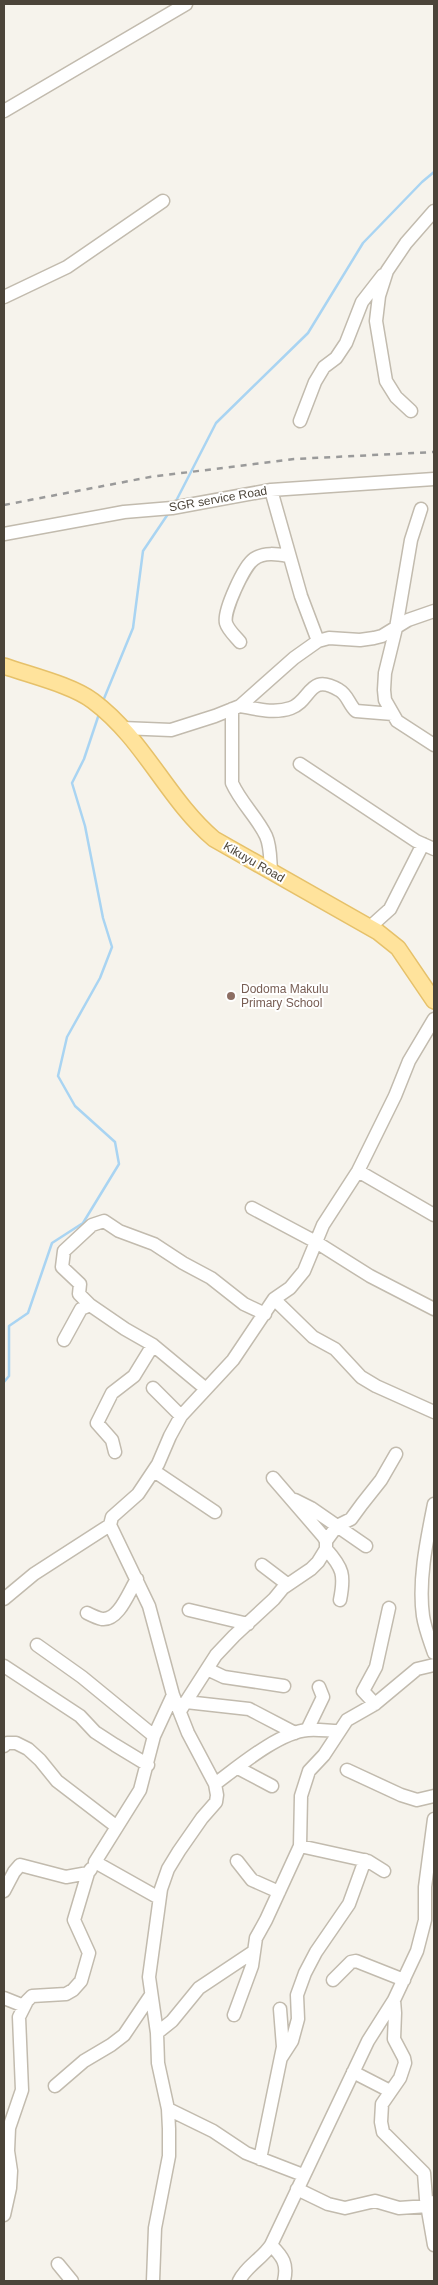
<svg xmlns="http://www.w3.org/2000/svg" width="438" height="2285" font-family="Helvetica,sans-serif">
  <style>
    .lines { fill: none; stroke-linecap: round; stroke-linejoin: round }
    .stream { stroke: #a9d4f2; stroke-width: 2.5 }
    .minor-casing { stroke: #c2bbae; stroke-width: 15 }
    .major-casing { stroke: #e6c16a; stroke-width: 18 }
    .minor { stroke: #fff; stroke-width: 12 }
    .major { stroke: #ffe39c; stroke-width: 15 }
    .rail { stroke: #9a9a9a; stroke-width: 2.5; stroke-dasharray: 6 6; stroke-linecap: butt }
    .education-dot { fill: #8d6e63; stroke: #fff; stroke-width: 2 }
    .labels { text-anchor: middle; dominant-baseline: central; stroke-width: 4; stroke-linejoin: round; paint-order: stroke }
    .street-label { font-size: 12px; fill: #4b4439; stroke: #fff }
    .education-label { font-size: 12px; fill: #785e54; stroke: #fff; text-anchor: start }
  </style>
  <rect width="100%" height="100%" fill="#f6f3ec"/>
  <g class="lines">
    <!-- stream -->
    <path class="stream" d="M175 503 216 423 308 333 363 243 422 182 434 172
      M103 701 133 628 143 551 168 514
      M4 1382 9 1376V1326L28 1313 52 1243 83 1223 119 1164 115 1142 75 1106 58 1076 67 1037 100 978 112 947 103 918 85 826 72 783 84 759 99 714"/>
    <defs>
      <path id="minor" d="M4 111 186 4
        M4 297 67 267 163 201
        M411 411 396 397 386 381 376 321 379 296 387 271 406 243 434 211
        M300 421 315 382 324 367 336 358 346 343 362 302 383 275
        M271 490 301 596 318 641
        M421 509 411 540 396 628 385 673 384 690 385 700 397 721 434 745
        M4 534 124 512 172 508 271 490 434 479
        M240 642C236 637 228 630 226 623 223 611 244 566 254 559 264 552 277 554 288 556
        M240 706C257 709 274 714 291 708 311 701 309 672 339 690 348 695 349 705 356 711L393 714
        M232 709V783C241 803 257 817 266 836 271 847 270 860 271 872
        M122 728 171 730 215 716 240 706 294 658 318 641 329 638 360 640 374 638 382 636 408 620 434 611
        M300 764 416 841 434 849
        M370 927 390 909 423 844
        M358 1171 434 1215
        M252 1208 316 1242 370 1276 434 1309
        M274 1299 313 1337 335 1349 361 1377 376 1386 434 1412
        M90 1305 79 1294 80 1284 62 1267 64 1251 92 1225 104 1221 119 1231 154 1244 183 1263 211 1278 244 1304 265 1314
        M64 1340 81 1309 90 1305 125 1329 153 1345 206 1389
        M153 1388 181 1416
        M115 1452 112 1440 97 1423 112 1393 134 1376 153 1345
        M154 1471 215 1512
        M295 1500 311 1508 366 1546
        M434 1504C427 1539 418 1580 423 1616 425 1629 430 1641 434 1653
        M326 1541 337 1526 351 1519 362 1504 381 1480 396 1454
        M326 1549C343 1568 345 1575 340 1600
        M262 1565 287 1584
        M4 1599 34 1574 110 1525
        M189 1610 248 1624
        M87 1613C91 1615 97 1618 102 1619 119 1621 129 1591 137 1579
        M37 1645 82 1677 154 1736
        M4 1666 80 1716 95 1732 115 1745 148 1765
        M207 1669 224 1677 284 1686
        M186 1702 249 1709 295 1733
        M375 1704 363 1691 376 1667 389 1608
        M180 1711 216 1655 234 1636 274 1599 283 1588 311 1569 318 1562 326 1549V1541L323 1536 273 1478
        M307 1730 323 1697 319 1687
        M4 1746 7 1743H16L28 1749 40 1760 57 1781 117 1827
        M238 1768 272 1786
        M347 1770 401 1795 417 1800 434 1796
        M215 1784C238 1767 279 1732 308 1730 318 1729 329 1731 339 1731
        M300 1846 368 1861 384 1871
        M237 1861 252 1880 279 1892
        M4 1891 14 1872 20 1865 66 1877 88 1873 91 1869
        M159 1898 95 1862 140 1790 154 1736 173 1695
        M333 1980 351 1962 356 1961 404 1980
        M4 1998 24 2006
        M394 2000 395 2013 394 2039 404 2058 405 2063 400 2078 382 2104 381 2122 383 2132 424 2173 426 2199 434 2245
        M234 2015 252 1966 256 1938 266 1920 300 1846 301 1796 309 1771 324 1755 347 1720 375 1704 417 1669 434 1665
        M157 2033 172 2021 199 1988 253 1952
        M281 2058 292 2041 298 2019 297 1995 305 1973 316 1952 349 1904 365 1860
        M353 2072 390 2091
        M55 2086 84 2061 111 2045 124 2035 151 1995
        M168 2109 213 2131 246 2153 303 2175
        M260 2159 283 2047 280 2009
        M297 2189 328 2204 345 2208 375 2201 399 2208 428 2206 434 2202
        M4 2215 10 2188 11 2171 8 2151 9 2128 22 2090 19 2017 27 2001 32 1996 66 1994 73 1990 81 1981 89 1953 74 1920 88 1873
        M271 2245C283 2257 288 2264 284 2281
        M58 2264 72 2281
        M153 2281 155 2228 169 2156V2129L168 2109 158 2063 157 2033 149 1977 161 1889 168 1869 179 1851 202 1818 216 1802 217 1795 215 1784 188 1733 173 1695 149 1606 110 1525 112 1517 138 1494 158 1464 170 1436 181 1416 233 1360 274 1299 290 1288 304 1271 323 1225 358 1171 395 1096 409 1061 434 1019
        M239 2281C246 2266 262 2259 271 2245L368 2041 394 2000 417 1951 425 1920V1887L434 1819"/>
      <path id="major" d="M4 666C29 675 72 685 93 701 144 739 167 799 214 839L378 932 398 948 434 1001"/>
    </defs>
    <!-- minor casing -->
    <use href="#minor" class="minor-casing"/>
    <!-- major casing -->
    <use href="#major" class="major-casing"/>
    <!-- minor -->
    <use href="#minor" class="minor"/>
    <!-- major -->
    <use href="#major" class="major"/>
    <!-- rail -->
    <path class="rail" d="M4 505 150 477 294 459 434 452"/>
  </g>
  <!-- markers -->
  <circle class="education-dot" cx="231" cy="996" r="5"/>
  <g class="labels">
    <!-- street labels -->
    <g class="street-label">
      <text transform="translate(218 499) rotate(-10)">SGR service Road</text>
      <text transform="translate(254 862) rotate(30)">Kikuyu Road</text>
    </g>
    <!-- education labels -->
    <g class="education-label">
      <text x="241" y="989">Dodoma Makulu<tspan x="241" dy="14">Primary School</tspan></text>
    </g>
  </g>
  <!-- border -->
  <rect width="438" height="2285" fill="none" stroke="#4b4439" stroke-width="10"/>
</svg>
